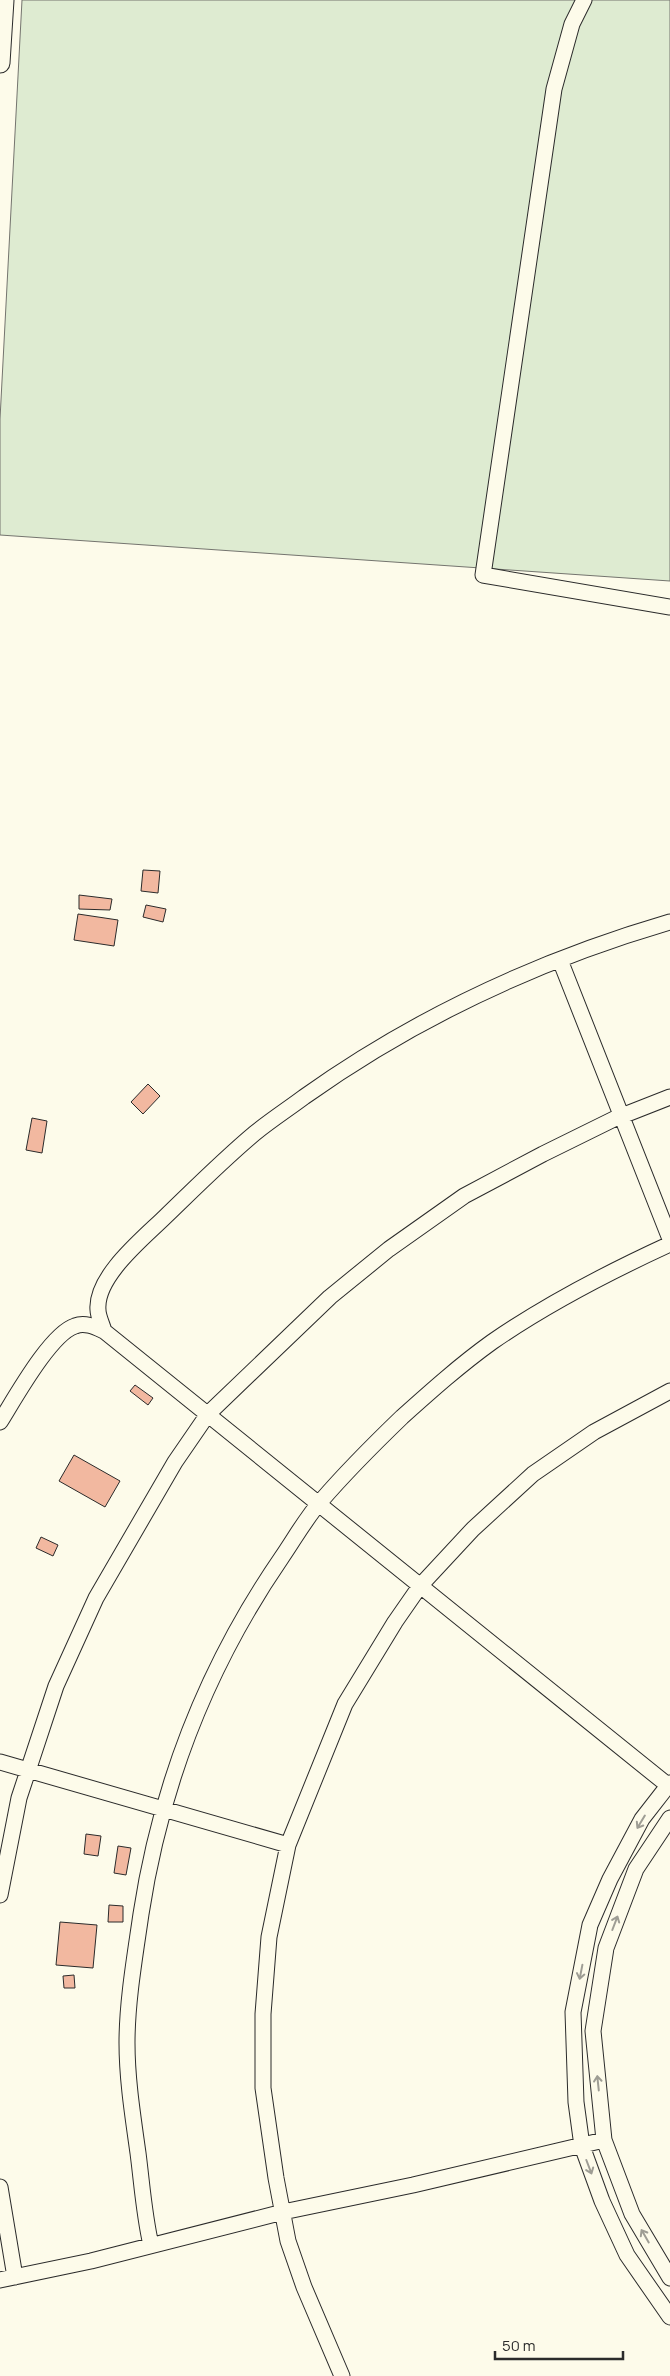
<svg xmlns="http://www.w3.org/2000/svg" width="670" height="2376" font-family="Manrope,sans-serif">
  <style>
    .green { fill: #deebd1; stroke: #74746e }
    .building { fill: #f2b8a0; stroke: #2b2b2b }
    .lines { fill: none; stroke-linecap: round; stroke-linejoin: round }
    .minor-casing { stroke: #2b2b2b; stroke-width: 17 }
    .tertiary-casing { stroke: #2b2b2b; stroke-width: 21 }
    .minor { stroke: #fdfbea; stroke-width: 15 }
    .tertiary { stroke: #fdfbea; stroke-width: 19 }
    .oneway { stroke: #9e9d94 }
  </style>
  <rect width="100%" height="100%" fill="#fdfbea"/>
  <!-- green -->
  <path class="green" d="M22 0H670V581L0 535V419Z"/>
  <!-- building -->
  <path class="building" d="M143 870 160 871 158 893 141 891Z
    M79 895 112 899 110 910 79 909Z
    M146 905 166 909 163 922 143 917Z
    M78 914 118 920 114 946 74 940Z
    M148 1084 160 1096 143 1114 131 1102Z
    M32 1118 47 1121 42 1153 26 1150Z
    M135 1385 153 1398 148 1405 130 1391Z
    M74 1455 120 1481 105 1507 59 1481Z
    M41 1537 58 1545 53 1556 36 1548Z
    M86 1834 101 1836 98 1856 84 1854Z
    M118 1846 131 1848 126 1875 114 1873Z
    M109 1905 123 1906V1922H108Z
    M60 1922 97 1925 93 1968 56 1965Z
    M74 1975 75 1988H64L63 1976Z"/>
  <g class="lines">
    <defs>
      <path id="minor" d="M584 0 572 24 554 89 483 575 670 607
        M560 960 670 1239
        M104 1331C102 1324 98 1316 98 1310 95 1276 145 1237 167 1215 196 1187 225 1158 255 1133 271 1120 288 1109 304 1097 415 1018 540 960 670 922
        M0 1422C14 1400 50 1334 75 1326 85 1322 95 1327 104 1331L670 1787
        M0 1762 288 1845
        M670 1783 642 1819 610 1879 590 1925 573 2012 576 2102 582 2146 602 2201 627 2255 670 2317
        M670 1818 636 1869 606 1948 593 2031 604 2140 632 2214 670 2278
        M0 1895 19 1798 56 1686 96 1598 175 1462 208 1414 330 1297 389 1249 464 1196 543 1154 614 1119 670 1097
        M0 2187 15 2277
        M151 2245C144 2215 142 2184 138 2153 133 2117 127 2080 127 2043 127 2001 135 1956 141 1914 161 1783 207 1666 282 1557 295 1538 306 1518 321 1501 346 1472 374 1444 402 1417 431 1391 460 1365 492 1342 547 1304 609 1272 670 1244
        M0 2280 91 2261 283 2212 413 2185 604 2140
        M342 2376 304 2287 288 2241 276 2178 263 2088V2014L269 1937 288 1845 345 1704 395 1622 420 1586 473 1529 533 1474 594 1432 670 1391"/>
      <path id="tertiary" d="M0 63 4 0"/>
    </defs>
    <!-- minor casing -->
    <use href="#minor" class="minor-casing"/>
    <!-- tertiary casing -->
    <use href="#tertiary" class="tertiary-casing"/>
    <!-- minor -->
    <use href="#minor" class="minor"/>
    <!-- tertiary -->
    <use href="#tertiary" class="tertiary"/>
  </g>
  <!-- one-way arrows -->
  <defs><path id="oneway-shaft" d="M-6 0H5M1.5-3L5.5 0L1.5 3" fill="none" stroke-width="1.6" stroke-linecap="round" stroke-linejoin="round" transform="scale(1.25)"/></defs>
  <g class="oneway">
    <use href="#oneway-shaft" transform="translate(641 1822) rotate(121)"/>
    <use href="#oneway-shaft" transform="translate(615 1923) rotate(-69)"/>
    <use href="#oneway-shaft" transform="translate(581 1972) rotate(101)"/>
    <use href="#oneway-shaft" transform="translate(598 2083) rotate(-96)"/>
    <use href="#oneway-shaft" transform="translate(589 2167) rotate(69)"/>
    <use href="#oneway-shaft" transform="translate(645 2236) rotate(-120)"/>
  </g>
  <!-- scale -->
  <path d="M495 2351v8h128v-8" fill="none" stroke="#2b2b2b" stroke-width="2.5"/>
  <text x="502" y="2351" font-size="15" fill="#2b2b2b" stroke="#fdfbea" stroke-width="4" paint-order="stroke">50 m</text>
</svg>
